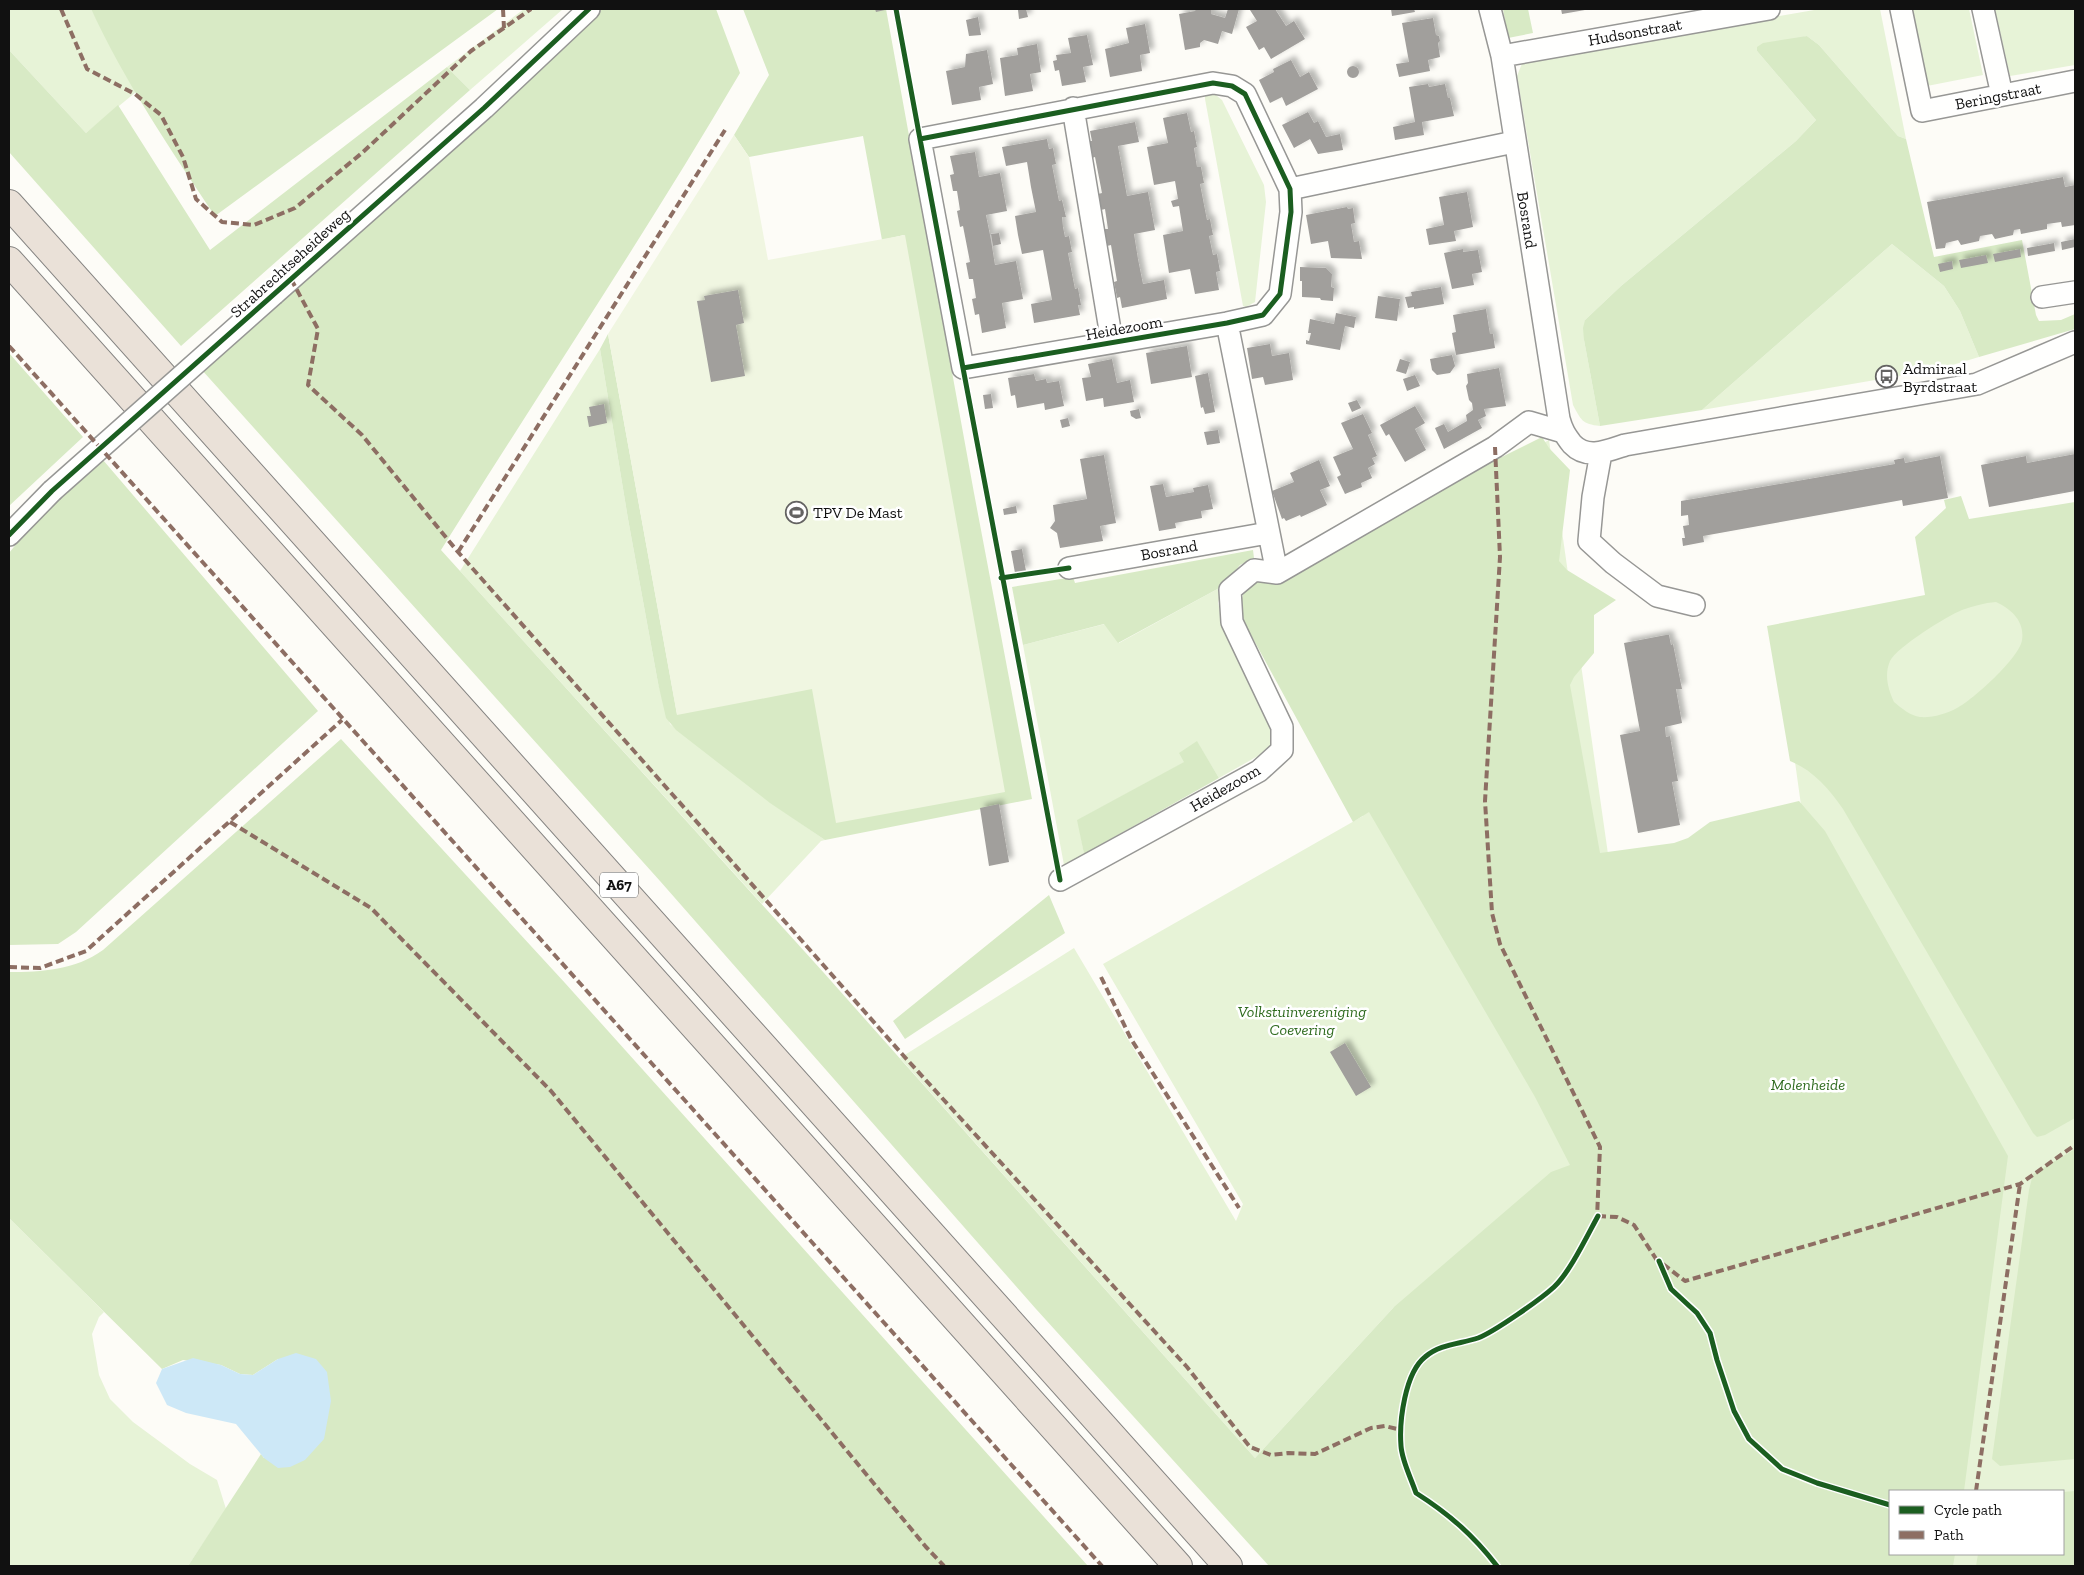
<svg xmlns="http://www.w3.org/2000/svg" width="2084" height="1575" font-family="'Zilla Slab',serif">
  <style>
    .green { fill: #e7f3d7; fill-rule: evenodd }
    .forest { fill: #d8eac5; fill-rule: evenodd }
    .pitch { fill: #f0f6e1 }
    .water { fill: #cde8f7 }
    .building { fill: #a19f9c; filter: url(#shadow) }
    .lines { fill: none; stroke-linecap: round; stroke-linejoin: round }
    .minor-casing { stroke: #979795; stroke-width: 24 }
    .highway-casing { stroke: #858482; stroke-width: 30 }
    .minor { stroke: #fffffe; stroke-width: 21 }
    .highway { stroke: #eae1d8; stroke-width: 28 }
    .minor-bridge-casing { stroke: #979795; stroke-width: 24; stroke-linecap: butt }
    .minor-bridge { stroke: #fffffe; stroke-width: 21 }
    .quiet { stroke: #8d6e63; stroke-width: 4; stroke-dasharray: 8 4; stroke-linecap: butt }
    .cycleway-casing { stroke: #fff; stroke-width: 8 }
    .cycleway { stroke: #1b5e20; stroke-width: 5 }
    .labels { text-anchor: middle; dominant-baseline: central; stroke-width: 5; stroke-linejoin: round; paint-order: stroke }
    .shield { fill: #fff; stroke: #585858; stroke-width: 1 }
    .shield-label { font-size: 15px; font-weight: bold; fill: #111 }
    .street-label { font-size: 16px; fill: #111; stroke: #fff }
    .poi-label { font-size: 16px; fill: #111; stroke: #fff; text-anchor: start }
    .park-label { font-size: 16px; font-style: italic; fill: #2f6b1f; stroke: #fff }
  </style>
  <defs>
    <filter id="shadow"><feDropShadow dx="4.5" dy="-4.5" stdDeviation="2.5" flood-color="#0004"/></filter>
  </defs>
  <rect width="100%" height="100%" fill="#fdfcf7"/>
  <!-- green -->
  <path class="green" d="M9 9H91L136 92 86 133 9 50Z
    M524 9H563L470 90 447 67Z
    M1820 9H1880L1906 139 1898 136 1819 45 1807 36 1757 51 1816 120 1796 141 1621 286 1585 320 1584 340 1600 426C1582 424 1581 420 1573 405L1517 76 1523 61 1534 58Z
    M1912 9H1969L1983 75 1927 86Z
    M1995 9H2075V65L2010 76Z
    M1205 91H1211L1222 100 1264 185 1266 202 1255 302 1246 307 1243 306 1205 99Z
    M1892 244 1944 286 1960 311 1979 357 1939 369 1702 410Z
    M600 349 628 519 658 683 670 724 770 802 825 840 821 841 762 904 460 571Z
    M1549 440 1610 868 1801 805 1777 633 1955 590 2075 529V1566H1294L1394 1307 1255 1458 900 1058 1074 948 1236 1221 1243 1204 1103 964 1363 816 1251 602ZM1890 1491H2063V1554H1890Z
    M1223 586 1218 603 1224 625 1278 724 1272 748 1219 778 1197 742 1185 762 1078 820 1084 854 1064 865 1023 645 1105 624 1119 643Z
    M9 1218 104 1312 99 1317 92 1334 99 1375 110 1399 133 1422 190 1464 217 1480 226 1509 188 1566H9Z"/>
  <!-- forest -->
  <path class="forest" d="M91 9H498L215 216C170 149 125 82 91 9Z
    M601 9H716L740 73C645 235 540 391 441 550L824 973 1255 1458 1394 1307 1551 1172 1570 1165 1535 1097 1369 812 1353 822 1238 611 1244 592 1264 575 1542 437 1549 448 1570 470 1559 561 1567 570 1616 600 1594 615V653L1574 677 1570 685 1600 853 1674 843 1688 838 1710 822 1799 801 1825 831 2008 1156 1964 1491H1890V1554H1955L1953 1566H1269L1036 1309 660 881 201 369Z
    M743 9H886L974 493 1032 799 825 840 770 803 676 730 666 718 658 683 628 519 600 349 608 334 677 714 904 235 882 240 863 136 749 157 734 135 769 75Z
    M1503 9H1528L1533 33 1508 38Z
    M1807 36 1819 45 1898 136 1906 139 1934 257 2022 240 2036 315 2039 321 2061 320 2075 314V329L1979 357 1960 311 1944 286 1892 244 1702 410 1600 426 1584 340 1583 328 1585 320 1621 286 1796 141 1816 120 1757 51V47L1763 43Z
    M9 50 86 133 118 105 210 250 447 67 470 90 181 346 9 152Z
    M9 353 83 437 9 506Z
    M103 460 318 711 76 932 58 944 9 945V553L30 527Z
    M1961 496 1969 519 2075 502V1118L2045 1135 2037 1137 2033 1133 1843 809C1829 789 1813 770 1790 761L1767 626 1925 595 1915 537 1946 508 1944 500ZM1996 602C2011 609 2025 621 2022 640 2020 657 1973 700 1957 708 1946 714 1932 718 1920 717 1911 716 1901 708 1894 702 1888 689 1884 675 1890 661 1897 647 1947 616 1962 610 1973 606 1984 603 1996 602Z
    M1253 550 1254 558 1240 565 1223 586 1118 643 1104 624 1023 645 1012 587 1073 577 1075 583Z
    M341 739 565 983 1088 1566H188L261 1454 264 1458 278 1359 253 1375 240 1374 221 1365 183 1360 162 1369 9 1218V972C42 972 75 970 103 950Z
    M1197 741 1219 778 1084 854 1077 820 1184 762 1179 753Z
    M1049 895 1065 933 905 1039 893 1021Z
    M2075 1149V1459L2000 1466 1992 1459 2029 1190 2033 1174Z
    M2075 1491V1566H1976L1978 1554H2063V1492Z"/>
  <!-- pitch -->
  <path class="pitch" d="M734 135 749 157 768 260 905 235 1005 792 836 823 812 689 677 715 608 334Z"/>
  <!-- water -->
  <path class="water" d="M296 1353 316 1359 327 1372 331 1401 324 1439 305 1460 290 1467 278 1468 264 1458 236 1424 186 1413 167 1405 156 1383 162 1369 193 1358 221 1365 240 1374 253 1375 278 1359Z"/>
  <!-- building -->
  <path class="building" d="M875 9H885V10L876 12Z
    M1026 9 1028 17 1019 19 1018 10Z
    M1196 9H1211V14L1225 18 1228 9H1239L1232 34 1222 31 1218 44 1204 40 1200 43V47L1185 50 1179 14 1195 11Z
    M1253 9H1275L1286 26 1294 21 1305 39 1271 59 1264 47 1259 50 1246 27 1257 21 1250 10Z
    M1391 9H1414L1415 12 1392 16Z
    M1561 9H1585V10L1562 14Z
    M978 17 981 35 969 36 966 20Z
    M1433 18 1436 35 1439 36 1440 41 1438 43 1440 57 1428 60 1430 71 1399 77 1396 64 1409 62 1402 23Z
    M1145 24 1150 53 1140 55 1142 71 1110 77 1105 49 1129 43 1126 28Z
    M1087 35 1093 65 1083 67 1086 82 1062 86 1059 70 1055 71 1053 61 1057 60 1056 55 1071 53 1068 38Z
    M1037 44 1041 72 1030 74 1033 91 1005 96 1000 58 1018 55 1017 48Z
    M987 50 993 84 979 87 981 100 952 105 946 71 965 67 966 54Z
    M1291 60 1300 77 1309 72 1318 89 1286 106 1282 97 1270 103 1259 80 1274 72 1273 69Z
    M1347 72a6 6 0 1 1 12 0a6 6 0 1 1-12 0Z
    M1428 84 1429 87 1445 84 1448 98H1450L1454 116 1422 122 1424 135 1395 140 1393 127 1415 122 1409 87Z
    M1308 112 1314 123 1318 121 1326 137 1340 134 1343 150 1318 154 1310 139 1294 148 1282 125Z
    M1187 113 1191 132 1194 131 1197 147 1194 148 1197 167H1201L1204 183 1200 184 1207 220 1210 219 1213 235 1209 236 1213 255 1217 254 1220 271 1216 272 1219 290 1195 294 1190 269 1169 273 1163 235 1183 231 1179 206 1173 207 1171 201 1178 199 1175 181 1154 185 1147 147 1168 143 1163 118Z
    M1135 122 1139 142 1118 146 1127 196 1148 192 1155 230 1134 234 1138 259 1143 284 1164 280 1167 299 1122 308 1120 297 1117 298 1114 282 1117 281 1111 245 1107 246 1104 229H1108L1105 209 1101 210 1098 194 1102 193 1095 157 1092 158 1089 141H1092L1090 131Z
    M1047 139 1049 149 1053 148 1056 164 1052 165 1059 201 1062 200 1066 217H1062L1063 227 1065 237 1069 236 1072 252 1068 253 1075 289 1078 288 1081 305H1078L1080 315 1034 323 1031 304 1052 300 1043 250 1022 254 1018 235 1015 216 1036 212 1031 187 1027 162 1006 166 1002 147Z
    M975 152 979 177 1000 173 1007 211 986 215 991 240 995 265 1016 261 1023 299 1002 303 1006 328 982 333 979 314 975 315 972 299 976 298 973 279H969L966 263 970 262 963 226 960 227 957 211 960 210 957 191H953L950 175 954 174 950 156Z
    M2063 177 2065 187 2075 185V225L2062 227 2061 222 2047 224V229L2021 234 2020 229 2014 230 2013 235 1995 239 1992 234 1980 236 1979 241 1961 245 1958 240 1946 243 1945 248 1936 249 1927 202Z
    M1467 192 1473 227 1454 231 1456 241 1429 245 1426 229 1444 225 1439 197Z
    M1347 207 1348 209 1353 208 1355 223 1351 224 1354 242 1359 241 1362 259 1331 258 1328 241 1311 244 1306 215Z
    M999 233 1001 244 993 246 991 234Z
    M2075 239V247L2062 250 2061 242Z
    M2054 243 2055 251 2028 256 2027 248Z
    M1463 249V252L1478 250 1482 272 1472 274 1474 285 1452 289 1444 253Z
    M2020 249 2021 257 1995 262 1993 254Z
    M1986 255 1988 263 1961 268 1959 260Z
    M1952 261 1953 269 1940 272 1938 264Z
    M1300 267 1326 268 1332 274 1331 287 1334 288 1333 301 1321 300 1320 298 1302 297V281H1300Z
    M1441 287 1444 304 1414 309V307L1408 308 1405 297 1412 296 1411 292Z
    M738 290 744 323 736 325 745 376 711 382 697 301 705 300 704 296Z
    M1378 296 1400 299 1397 321 1375 318Z
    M1486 309 1490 334H1493L1495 348 1456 355 1452 333 1456 332 1453 315Z
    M1336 313 1356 317 1354 328 1345 326 1340 350 1306 344V340L1309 341 1311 333H1308L1310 319 1334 324Z
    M1270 344 1272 356 1289 353 1293 380 1265 385 1263 377 1252 379 1247 348Z
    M1187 346 1192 377 1151 384 1146 353Z
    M1452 355 1455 366 1450 373 1437 375 1432 370 1430 359Z
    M1112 359 1117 383 1130 380 1134 402 1104 407 1103 398 1086 401 1082 378 1091 377 1088 364Z
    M1400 359 1410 362 1406 374 1396 371Z
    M1499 368 1506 406 1484 409 1486 416 1478 420 1482 428 1444 449 1435 428 1444 424 1448 432 1467 421 1466 415 1473 410 1472 403 1469 400 1466 386 1468 383 1467 374Z
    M1208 373 1215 412 1205 414 1203 407 1201 408 1195 376Z
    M1034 374 1036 381 1046 379 1047 383 1059 381 1064 406 1045 410 1044 403 1017 408 1015 395 1011 396 1008 378Z
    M1415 375 1420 386 1407 391 1403 379Z
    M991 394 993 408 985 409 983 395Z
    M1357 400 1361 408 1352 412 1348 403Z
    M604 404 607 423 589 427 587 416H591L589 407Z
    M1415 406 1425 423 1415 429 1426 450 1405 462 1389 434 1386 436 1380 425Z
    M1139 409 1141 418 1136 419 1131 416 1130 411Z
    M1363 414 1372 433 1368 435 1377 456 1372 458 1375 464 1368 468 1372 478 1361 483 1362 487 1345 494 1337 477 1341 475 1333 457 1353 449 1341 423Z
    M1068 418 1070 426 1062 428 1060 420Z
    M1218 430 1220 443 1207 445 1204 432Z
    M2075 454V491L1989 507 1981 465 2026 456 2027 463Z
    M1104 455 1116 523 1100 526 1103 541 1060 548 1057 533 1050 528 1055 521 1053 505 1087 499 1080 459Z
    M1940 456 1948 498 1903 506 1902 500 1703 536 1704 542 1683 546 1682 538H1685L1683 526 1689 525 1688 515 1681 516V501L1895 464 1894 460 1904 458 1905 463Z
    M1319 460 1330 486 1320 490 1327 505 1301 517 1300 515 1286 521 1284 518 1282 519 1272 491 1294 482 1290 473Z
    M1163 484 1166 497 1194 492 1193 488 1208 485 1213 509 1201 511 1202 518 1175 523 1176 528 1159 531 1150 486Z
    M1016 506 1017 513 1004 515 1003 509Z
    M1022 549 1026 571 1015 573 1011 551Z
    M1666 635H1669L1671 645 1673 644 1682 689H1676L1682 723 1665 727 1666 737 1670 736 1678 781 1672 782 1680 825 1638 833 1620 735 1640 731 1624 643Z
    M999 804 1009 862 989 866 980 808Z
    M1345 1043 1371 1087 1356 1096 1330 1052Z"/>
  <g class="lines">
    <defs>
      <path id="minor" d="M1490 9 1502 56 1559 419C1562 430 1565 435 1572 444 1587 460 1607 451 1625 445L1977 384 2075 342
        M1901 9 1922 111 2075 81
        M1983 9 2002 95
        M1502 56 1769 9
        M1213 83 1232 86 1245 94 1290 189 1291 212 1280 294 1263 315 1227 323 963 368 920 139Z
        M1073 108 1112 342
        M1290 189 1514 142
        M274 294 484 108 589 9
        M2042 297 2075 292
        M1601 453 1593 497 1589 541 1613 563 1657 596 1694 605
        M9 535 52 491
        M1069 568 1268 533
        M1277 573 1495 447 1529 422 1563 432
        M1060 880 1259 771 1282 750V727L1232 622 1230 590 1254 570 1277 573 1227 323"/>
      <path id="highway" d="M9 204 1228 1566
        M9 261 1178 1566"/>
    </defs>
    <!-- minor casing -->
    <use href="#minor" class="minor-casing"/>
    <!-- highway casing -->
    <use href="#highway" class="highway-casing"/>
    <!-- minor -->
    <use href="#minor" class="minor"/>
    <!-- highway -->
    <use href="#highway" class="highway"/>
    <defs>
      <path id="minor-bridge" d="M52 491 274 294"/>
    </defs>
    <!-- minor-bridge casing -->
    <use href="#minor-bridge" class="minor-bridge-casing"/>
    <!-- minor-bridge -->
    <use href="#minor-bridge" class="minor-bridge"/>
    <!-- quiet -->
    <path class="quiet" d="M61 9 87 69 135 94 161 115 183 157 196 199 222 222 254 225 295 208 362 153 471 51 531 9
      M503 9 504 28
      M291 279 318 329 308 385 362 435 458 552 902 1054 1187 1367 1250 1447 1271 1455 1288 1453 1315 1454 1371 1428 1385 1426 1401 1430
      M9 346 1102 1566
      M1495 447 1500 557 1485 801 1492 913 1500 944 1600 1147 1597 1218
      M458 552 725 130
      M230 822 371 908 551 1091 926 1547 944 1566
      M9 967 40 968 86 951 342 720
      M1101 977 1131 1039 1239 1208
      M1598 1216 1617 1217 1634 1225 1660 1265
      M1663 1264 1685 1281 2020 1184 2075 1145
      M1976 1491 2020 1184"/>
    <defs>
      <path id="cycleway" d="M896 9 920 139
        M1213 83 1232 86 1245 94 1290 189 1291 212 1280 294 1263 315 1227 323 963 368 920 139Z
        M963 368 1060 880
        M9 535 52 491 484 108 589 9
        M1001 578 1069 568
        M1659 1261 1671 1289 1697 1313 1710 1333 1717 1360 1734 1411 1749 1439 1782 1469 1817 1483 1890 1505
        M1497 1566C1473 1535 1449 1514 1416 1493 1411 1478 1402 1461 1401 1446 1399 1421 1405 1373 1425 1357 1440 1344 1460 1344 1478 1338 1494 1332 1541 1299 1554 1287 1570 1272 1587 1236 1598 1216"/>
    </defs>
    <!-- cycleway casing -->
    <use href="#cycleway" class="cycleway-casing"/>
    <!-- cycleway -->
    <use href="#cycleway" class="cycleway"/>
  </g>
  <!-- icons -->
  <defs>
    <symbol id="bus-ring" viewBox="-11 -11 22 22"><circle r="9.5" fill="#fff" stroke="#646362" stroke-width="1.5"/><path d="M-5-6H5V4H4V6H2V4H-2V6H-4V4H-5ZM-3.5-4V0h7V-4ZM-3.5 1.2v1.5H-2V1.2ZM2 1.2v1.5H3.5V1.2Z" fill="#646362"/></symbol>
    <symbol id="stadium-ring" viewBox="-11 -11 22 22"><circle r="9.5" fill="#fff" stroke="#646362" stroke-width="1.5"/><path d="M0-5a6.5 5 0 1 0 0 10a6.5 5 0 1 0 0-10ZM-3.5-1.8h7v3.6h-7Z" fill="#646362"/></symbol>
  </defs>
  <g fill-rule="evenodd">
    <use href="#bus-ring" x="1874" y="364" width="25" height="25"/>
    <use href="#stadium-ring" x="784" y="500" width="25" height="25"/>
  </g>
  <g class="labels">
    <!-- shield labels -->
    <rect class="shield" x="600" y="872.5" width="38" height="25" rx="4"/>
    <g class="shield-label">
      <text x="619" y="885">A67</text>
    </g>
    <!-- street labels -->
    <g class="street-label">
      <text transform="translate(1635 32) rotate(-10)">Hudsonstraat</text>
      <text transform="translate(1998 96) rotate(-11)">Beringstraat</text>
      <text transform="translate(1527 220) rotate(81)">Bosrand</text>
      <text transform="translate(290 263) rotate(-42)">Strabrechtseheideweg</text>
      <text transform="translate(1124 328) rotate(-10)">Heidezoom</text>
      <text transform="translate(1169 550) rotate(-10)">Bosrand</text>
      <text transform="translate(1225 788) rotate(-30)">Heidezoom</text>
    </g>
    <!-- poi labels -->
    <g class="poi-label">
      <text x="1903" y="368">Admiraal<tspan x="1903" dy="18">Byrdstraat</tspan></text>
      <text x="813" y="512">TPV De Mast</text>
    </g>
    <!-- park labels -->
    <g class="park-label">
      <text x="1302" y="1011">Volkstuinvereniging<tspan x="1302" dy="18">Coevering</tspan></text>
      <text x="1808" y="1084">Molenheide</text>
    </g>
  </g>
  <!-- border -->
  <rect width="2084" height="1575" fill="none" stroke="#111111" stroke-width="20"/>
  <!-- legend -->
  <rect x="1889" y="1490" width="175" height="65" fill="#ffffff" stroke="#a0a0a0"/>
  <rect x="1899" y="1506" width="25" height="8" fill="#1b5e20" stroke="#a0a0a0"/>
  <text x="1934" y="1515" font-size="15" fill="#111111">Cycle path</text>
  <rect x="1899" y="1531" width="25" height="8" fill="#8d6e63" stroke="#a0a0a0"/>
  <text x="1934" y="1540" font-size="15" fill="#111111">Path</text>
</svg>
